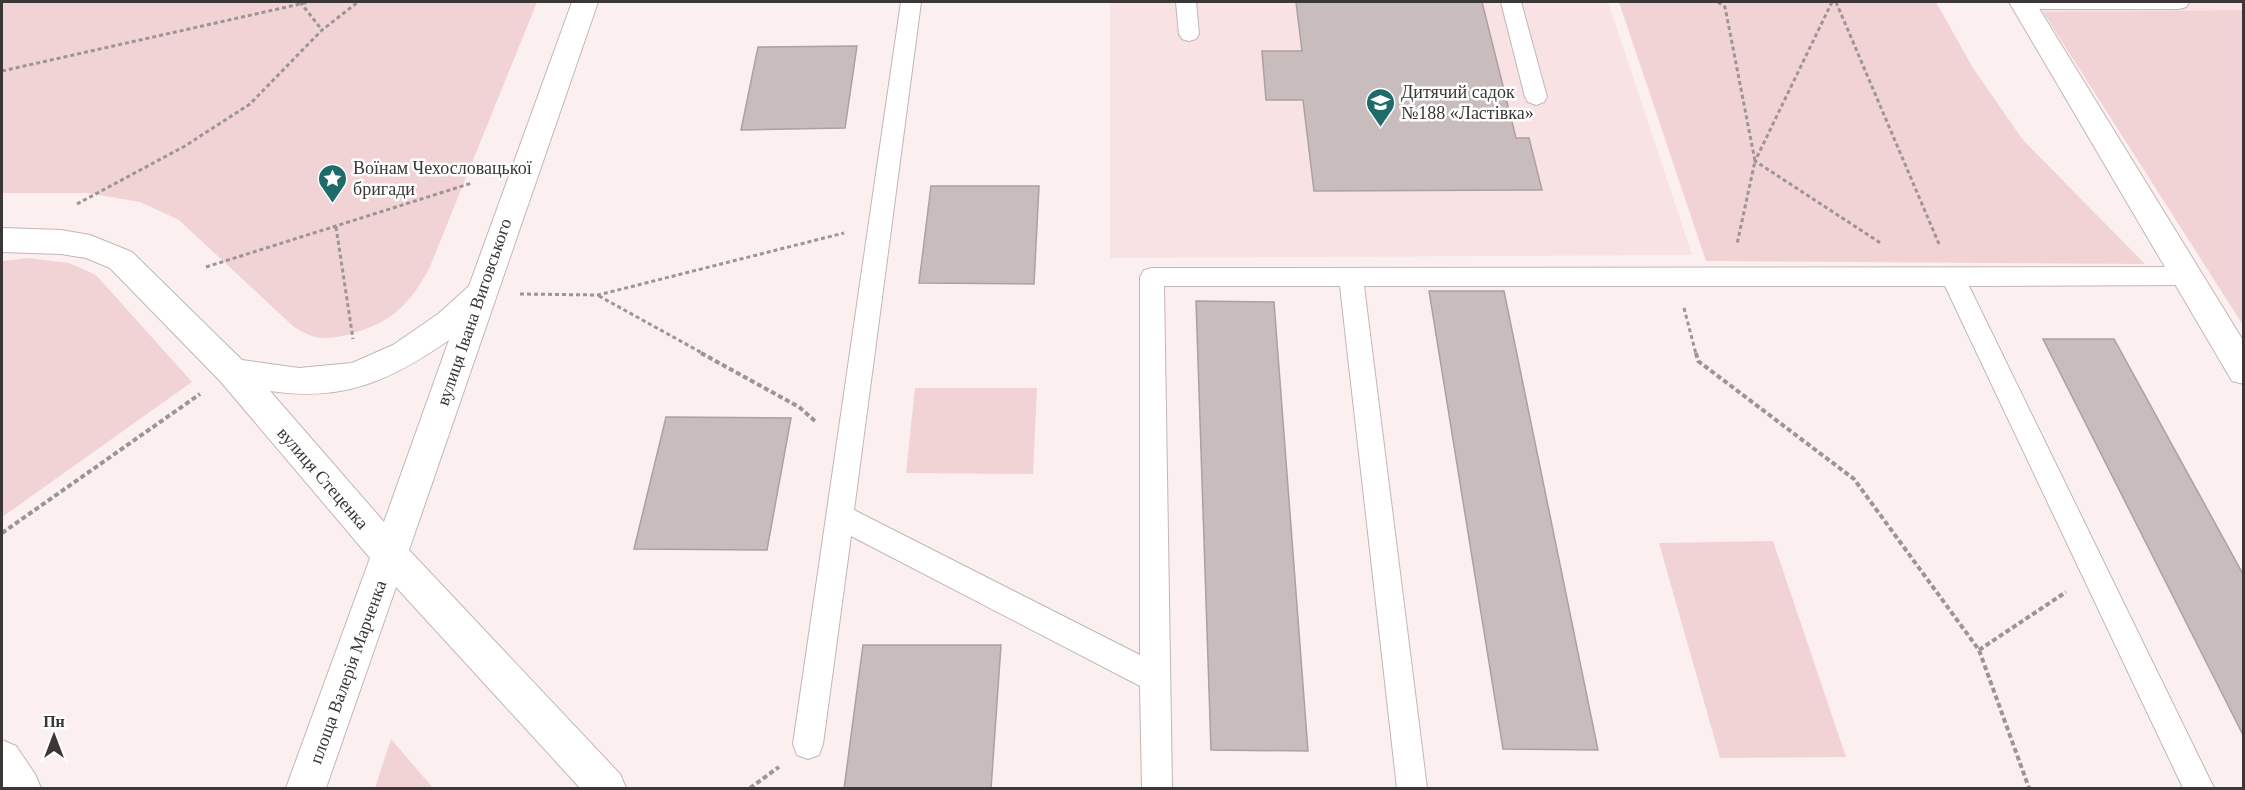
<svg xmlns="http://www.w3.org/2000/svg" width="2245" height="790" font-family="'Times New Roman',serif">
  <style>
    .built { fill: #f8e2e3 }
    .green { fill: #f1d3d5 }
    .building { fill: #c9bcbc; stroke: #aca0a0; stroke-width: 1.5 }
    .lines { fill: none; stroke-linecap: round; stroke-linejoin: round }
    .service-casing { stroke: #c3b6b7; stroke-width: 2 }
    .minor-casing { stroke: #c3b6b7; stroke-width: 2 }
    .secondary-casing { stroke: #c3b6b7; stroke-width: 2 }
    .path-far1 { stroke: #9d9494; stroke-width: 3; stroke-dasharray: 4 3; stroke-linecap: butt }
    .path { stroke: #9d9494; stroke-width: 4; stroke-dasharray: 5 3; stroke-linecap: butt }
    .service { fill: #fff; fill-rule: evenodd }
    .minor { fill: #fff; fill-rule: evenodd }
    .secondary { fill: #fff; fill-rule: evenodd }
    .labels { text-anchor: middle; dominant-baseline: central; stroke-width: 5; stroke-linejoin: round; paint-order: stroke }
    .poi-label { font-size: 18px; fill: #3c3737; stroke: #fff; text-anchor: start }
    .street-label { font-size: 18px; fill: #3c3737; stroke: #fff }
  </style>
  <rect width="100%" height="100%" fill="#fcefef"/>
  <!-- built -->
  <path class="built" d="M1110 2H1608L1692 255 1110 258Z
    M2037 2H2243L2244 10 2043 12Z"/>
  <!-- green -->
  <path class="green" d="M2 2H537L429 269C420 285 409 302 395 313 378 327 336 342 315 337 308 335 300 330 294 327L179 220 140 202 87 193H2Z
    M1619 2H1936L1973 68 2023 140 2145 264 1706 261Z
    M2243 10H2244L2243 325 2043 12Z
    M28 258 69 263 96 275 192 382 2 517V261Z
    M915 388H1037L1033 474 906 473Z
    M1773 541 1846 757 1720 758 1659 543Z
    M391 739 433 788H375Z"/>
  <!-- building -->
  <path class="building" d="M1296 2H1482L1516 138H1529L1542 190 1314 191 1303 100H1266L1262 51H1302Z
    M857 46 845 128 741 130 758 47Z
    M931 186H1039L1034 284 919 283Z
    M1429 291H1504L1598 750 1503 749Z
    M1196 301 1274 302 1308 751 1211 750Z
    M2043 339H2114L2244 576V737Z
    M666 417 791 418 767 550 634 549Z
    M863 645H1001L991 789H844Z"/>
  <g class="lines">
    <defs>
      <path id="service" d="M901 2H921L854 510 1140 655V277L1144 270 1152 268 2185 267 2193 269 2197 276 2193 283 2185 285 1969 286 2214 788H2183L1945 286H1364L1427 788H1397L1340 286H1164L1172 788H1142L1140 686 851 536 823 744 819 755 808 759 797 755 793 744Z
        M1176 2H1196L1199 34 1196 39 1189 41 1182 39 1179 34Z
        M1501 2H1521L1547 97 1544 102 1536 105 1528 102 1525 97Z
        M2012 2H2189L2186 7 2179 9H2022L2015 7Z"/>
      <path id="minor" d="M2009 2H2035L2244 342V384L2232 381Z"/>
      <path id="secondary" d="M572 2H598L409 550 620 774 626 788H580L396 587 326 788H286L370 558 221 382 110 268 86 258 61 254 2 252V228L61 230 90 235 132 252 242 360 299 368 352 363 393 345 438 314 469 286ZM449 340 384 522 270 391C343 402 390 381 449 340Z
        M2 740 16 746 35 774 41 788H2Z"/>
    </defs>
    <!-- service casing -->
    <use href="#service" class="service-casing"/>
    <!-- minor casing -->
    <use href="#minor" class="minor-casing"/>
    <!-- secondary casing -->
    <use href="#secondary" class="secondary-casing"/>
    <!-- path-far1 -->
    <path class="path-far1" d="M300 2 322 30
      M1718 2 1725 7 1755 161 1737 244
      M1832 2 1755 161 1882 244
      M1836 2 1939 244
      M2 71 309 2
      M77 204 185 146 250 104 322 30 358 2
      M336 227 353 339
      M206 267 472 183
      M520 294 598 295 844 233
      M599 296 704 354
      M1684 308 1696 354"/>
    <!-- path -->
    <path class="path" d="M701 353 799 407 815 421
      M1696 353 1698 361 1854 479 1979 650 2029 788
      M2 533 200 394
      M1979 650 2066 592
      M750 788 779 767"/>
    <!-- service -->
    <use href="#service" class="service"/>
    <!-- minor -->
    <use href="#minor" class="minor"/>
    <!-- secondary -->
    <use href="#secondary" class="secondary"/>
  </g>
  <!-- icons -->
  <defs>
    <symbol id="school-pin" viewBox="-11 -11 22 30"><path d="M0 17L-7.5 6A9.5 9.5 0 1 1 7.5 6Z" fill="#1e6b6a" stroke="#fff"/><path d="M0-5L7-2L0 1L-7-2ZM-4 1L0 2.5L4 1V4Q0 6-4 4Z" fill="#fff"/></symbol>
    <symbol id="sight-pin" viewBox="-11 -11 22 30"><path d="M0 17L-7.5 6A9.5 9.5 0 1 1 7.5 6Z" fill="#1e6b6a" stroke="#fff"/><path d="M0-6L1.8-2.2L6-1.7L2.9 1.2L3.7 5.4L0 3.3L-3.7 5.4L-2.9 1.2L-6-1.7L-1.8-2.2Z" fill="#fff"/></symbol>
  </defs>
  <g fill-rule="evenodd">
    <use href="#school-pin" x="1364" y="86" width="33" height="45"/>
    <use href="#sight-pin" x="316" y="162" width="33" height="45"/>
  </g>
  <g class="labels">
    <!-- poi labels -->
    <g class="poi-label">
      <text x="1401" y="92">Дитячий садок<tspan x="1401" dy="21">№188 «Ластівка»</tspan></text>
      <text x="353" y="168">Воїнам Чехословацької<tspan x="353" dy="21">бригади</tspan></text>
    </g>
    <!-- street labels -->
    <g class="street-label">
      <text transform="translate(474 312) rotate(-71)">вулиця Івана Виговського</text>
      <text transform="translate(323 478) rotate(49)">вулиця Стеценка</text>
      <text transform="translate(348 672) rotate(-70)">площа Валерія Марченка</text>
    </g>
  </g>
  <!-- border -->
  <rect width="2245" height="790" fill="none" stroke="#3c3737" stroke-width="6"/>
  <!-- north arrow -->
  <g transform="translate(54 736)" stroke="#ffffff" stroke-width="4.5" paint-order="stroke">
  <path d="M0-4.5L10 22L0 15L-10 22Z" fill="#3c3737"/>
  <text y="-9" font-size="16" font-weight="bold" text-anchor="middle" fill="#3c3737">Пн</text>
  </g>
</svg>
